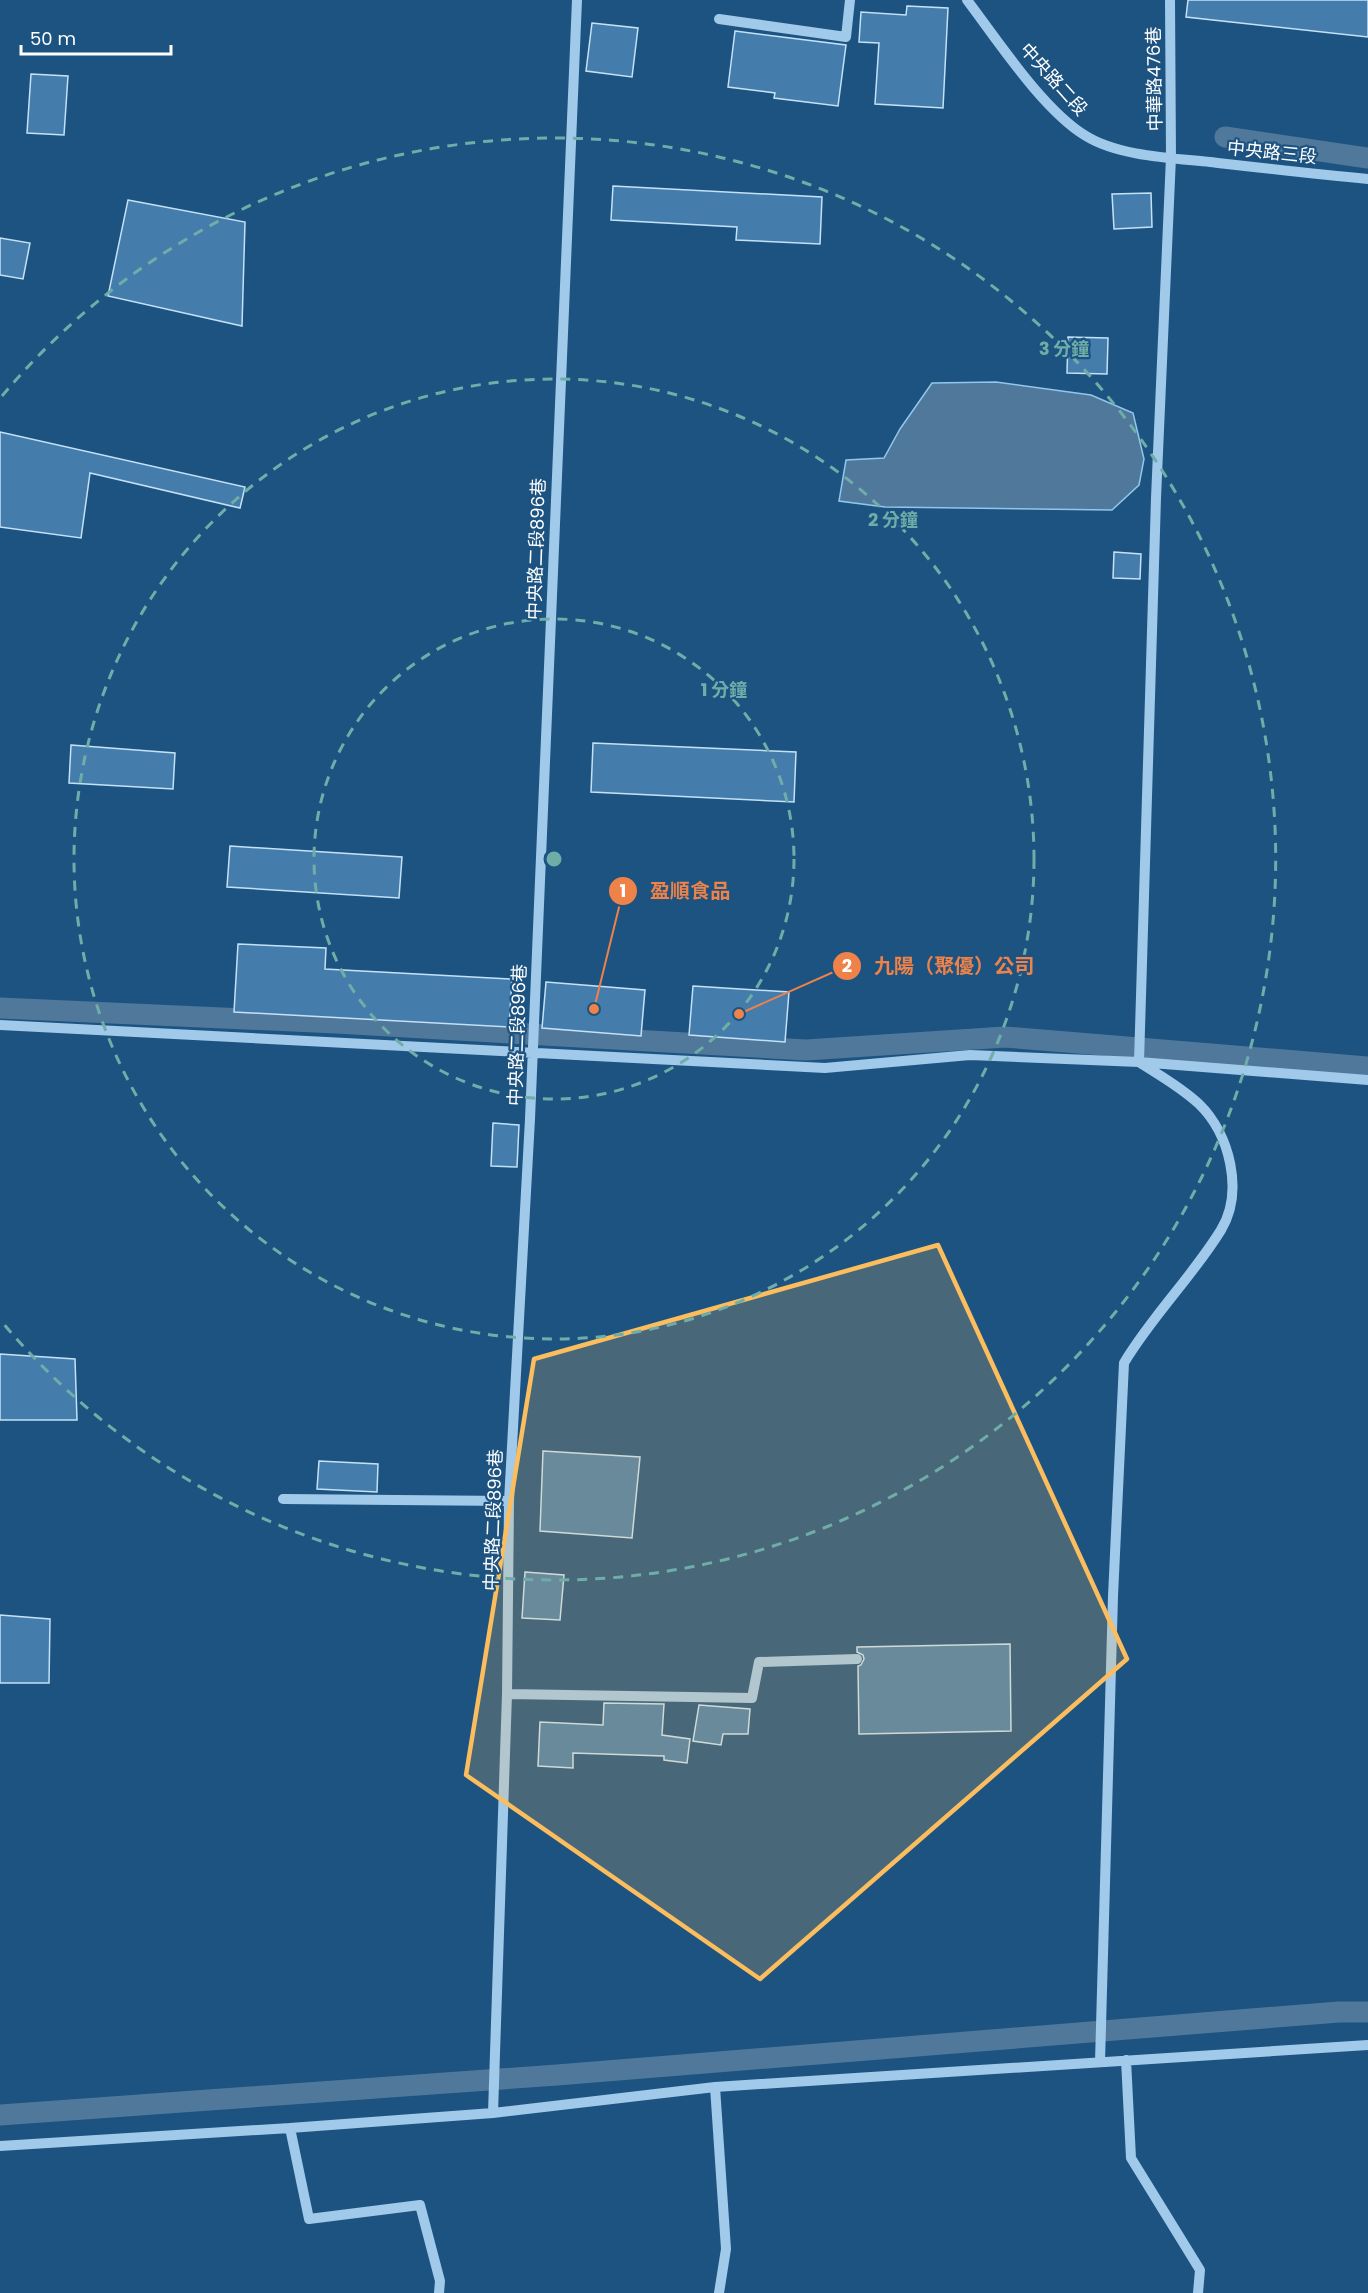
<svg xmlns="http://www.w3.org/2000/svg" width="1368" height="2293" font-family="Poppins,'Noto Sans TC',sans-serif">
  <style>
    .water { fill: #4f789b; stroke: #93c6ec; stroke-width: 1.5 }
    .lines { fill: none; stroke-linecap: round; stroke-linejoin: round }
    .canal { stroke: #4f789b; stroke-width: 21 }
    .building { fill: #447dab; stroke: #c5e1f7; stroke-width: 1.5 }
    .minor { stroke: #a0c9ea; stroke-width: 10 }
    .marked { fill: #fbbd5d; fill-opacity: 0.2; stroke: #fbbd5d; stroke-width: 4.5; stroke-linejoin: round }
    .ring { fill: none; stroke: #6fada8; stroke-width: 3; stroke-dasharray: 10 8 }
    .labels { text-anchor: middle; dominant-baseline: central; stroke-width: 4.5; stroke-linejoin: round; paint-order: stroke }
    .street-label { font-size: 18px; fill: #fff; stroke: #1c5381 }
    .centre { fill: #6fada8; stroke: #1c5381; stroke-width: 3 }
    .ring-label { font-size: 18px; text-anchor: middle; font-weight: bold; fill: #6fada8; stroke: #1c5381; stroke-width: 4.5; stroke-linejoin: round; paint-order: stroke }
    .leader { fill: none; stroke: #ee8249; stroke-width: 2 }
    .callout-dot { fill: #ee8249; stroke: #1c5381; stroke-width: 2 }
    .mark-label { font-size: 18px; text-anchor: middle; font-weight: bold; fill: #fff }
    .callout-label { font-size: 20px; text-anchor: middle; font-weight: bold; fill: #ee8249; stroke: #1c5381; stroke-width: 4.5; stroke-linejoin: round; paint-order: stroke }
  </style>
  <rect width="100%" height="100%" fill="#1c5381"/>
  <!-- water -->
  <path class="water" d="M996 382 1091 395 1133 413 1144 459 1139 485 1112 510 885 507 839 501 846 460 884 458 900 429 932 383Z"/>
  <g class="lines">
    <!-- canal -->
    <path class="canal" d="M1225 137 1368 158
      M0 1008 336 1023 806 1050 1005 1037 1368 1067
      M0 2115 557 2075 1339 2012H1368"/>
  </g>
  <!-- building -->
  <path class="building" d="M1188 0H1368V37L1186 17Z
    M907 6 948 8 943 108 875 104 879 43 859 42 861 12 906 15Z
    M592 23 638 28 632 77 586 71Z
    M735 31 846 45 838 106 774 98 775 93 728 87Z
    M31 74 68 76 64 135 27 133Z
    M613 186 822 197 820 244 736 240 737 227 611 220Z
    M1151 193 1152 227 1114 229 1112 194Z
    M128 200 245 222 242 326 108 296Z
    M0 238 30 243 23 279 0 275Z
    M1068 337 1108 338 1107 374 1067 373Z
    M0 432 245 487 240 508 90 473 81 538 0 527Z
    M1114 552 1141 554 1140 579 1113 578Z
    M593 743 796 752 794 802 591 792Z
    M71 745 175 753 173 789 69 783Z
    M230 846 402 857 399 898 227 887Z
    M238 944 326 948 325 969 512 979 509 1027 234 1012Z
    M546 982 645 990 641 1036 542 1028Z
    M693 986 789 992 785 1042 689 1035Z
    M493 1123 519 1125 517 1167 491 1166Z
    M0 1354 75 1359 77 1420H0Z
    M543 1451 640 1457 632 1538 540 1531Z
    M319 1461 378 1464 377 1492 317 1489Z
    M525 1572 564 1575 560 1620 522 1618Z
    M0 1615 50 1619 49 1683H0Z
    M1010 1644 1011 1731 859 1734 858 1666 861 1665 864 1659 863 1655 857 1652V1647Z
    M604 1703 664 1704 662 1735 690 1739 687 1763 664 1760V1756L573 1753V1768L538 1766 540 1722 603 1725Z
    M699 1705 750 1709 748 1734H723L721 1745 693 1741Z"/>
  <g class="lines">
    <!-- minor -->
    <path class="minor" d="M967 0C998 41 1043 110 1086 136 1118 156 1172 158 1210 162 1263 168 1315 174 1368 179
      M719 19 846 37 850 0
      M0 1025 825 1068 970 1055 1139 1062 1368 1080
      M283 1499 509 1501
      M507 1694 752 1698 759 1662 857 1659
      M1126 2060 1131 2158 1200 2270 1198 2293
      M1100 2062 1113 1596 1124 1363C1152 1316 1192 1277 1221 1230 1244 1192 1230 1134 1199 1104 1181 1087 1159 1075 1139 1062L1156 498 1171 157 1170 0
      M715 2087 726 2249 719 2293
      M493 2113 507 1694 509 1501 530 1119 577 0
      M290 2128 309 2219 420 2205 440 2281 439 2293
      M0 2146 290 2128 493 2113 715 2087 1368 2045"/>
  </g>
  <!-- marked area -->
  <path class="marked" d="M938 1245 1127 1659 760 1979 466 1775 534 1359Z"/>
  <!-- distance rings -->
  <g class="ring">
    <circle cx="554" cy="859" r="240"/>
    <circle cx="554" cy="859" r="480"/>
    <path d="M2 396A721 721 0 1 1 2 1322"/>
  </g>
  <g class="labels">
    <!-- street labels -->
    <g class="street-label">
      <text transform="translate(1054 79) rotate(48)">中央路二段</text>
      <text transform="translate(1154 79) rotate(-91)">中華路476巷</text>
      <text transform="translate(1272 152) rotate(6)">中央路三段</text>
      <text transform="translate(536 549) rotate(-88)">中央路二段896巷</text>
      <text transform="translate(517 1035) rotate(-88)">中央路二段896巷</text>
      <text transform="translate(493 1520) rotate(-88)">中央路二段896巷</text>
    </g>
  </g>
  <circle cx="554" cy="859" r="9" class="centre"/>
  <g class="ring-label">
    <text x="1064" y="355">3 分鐘</text>
    <text x="893" y="526">2 分鐘</text>
    <text x="724" y="696">1 分鐘</text>
  </g>
  <!-- callouts -->
  <path class="leader" d="M594 1009L623 891M739 1014L847 966"/>
  <g class="callout-dot">
    <circle cx="594" cy="1009" r="6"/>
    <circle cx="739" cy="1014" r="6"/>
    <circle cx="623" cy="891" r="15"/>
    <circle cx="847" cy="966" r="15"/>
  </g>
  <g class="mark-label">
    <text x="623" y="897">1</text>
    <text x="847" y="972">2</text>
  </g>
  <g class="callout-label">
    <text x="690" y="898">盈順食品</text>
    <text x="954" y="973">九陽（聚優）公司</text>
  </g>
  <!-- scale -->
  <path d="M21 45v9h150v-9" fill="none" stroke="#ffffff" stroke-width="3"/>
  <text x="30" y="45" font-size="18" fill="#ffffff" stroke="#1c5381" stroke-width="4.5" paint-order="stroke">50 m</text>
</svg>
